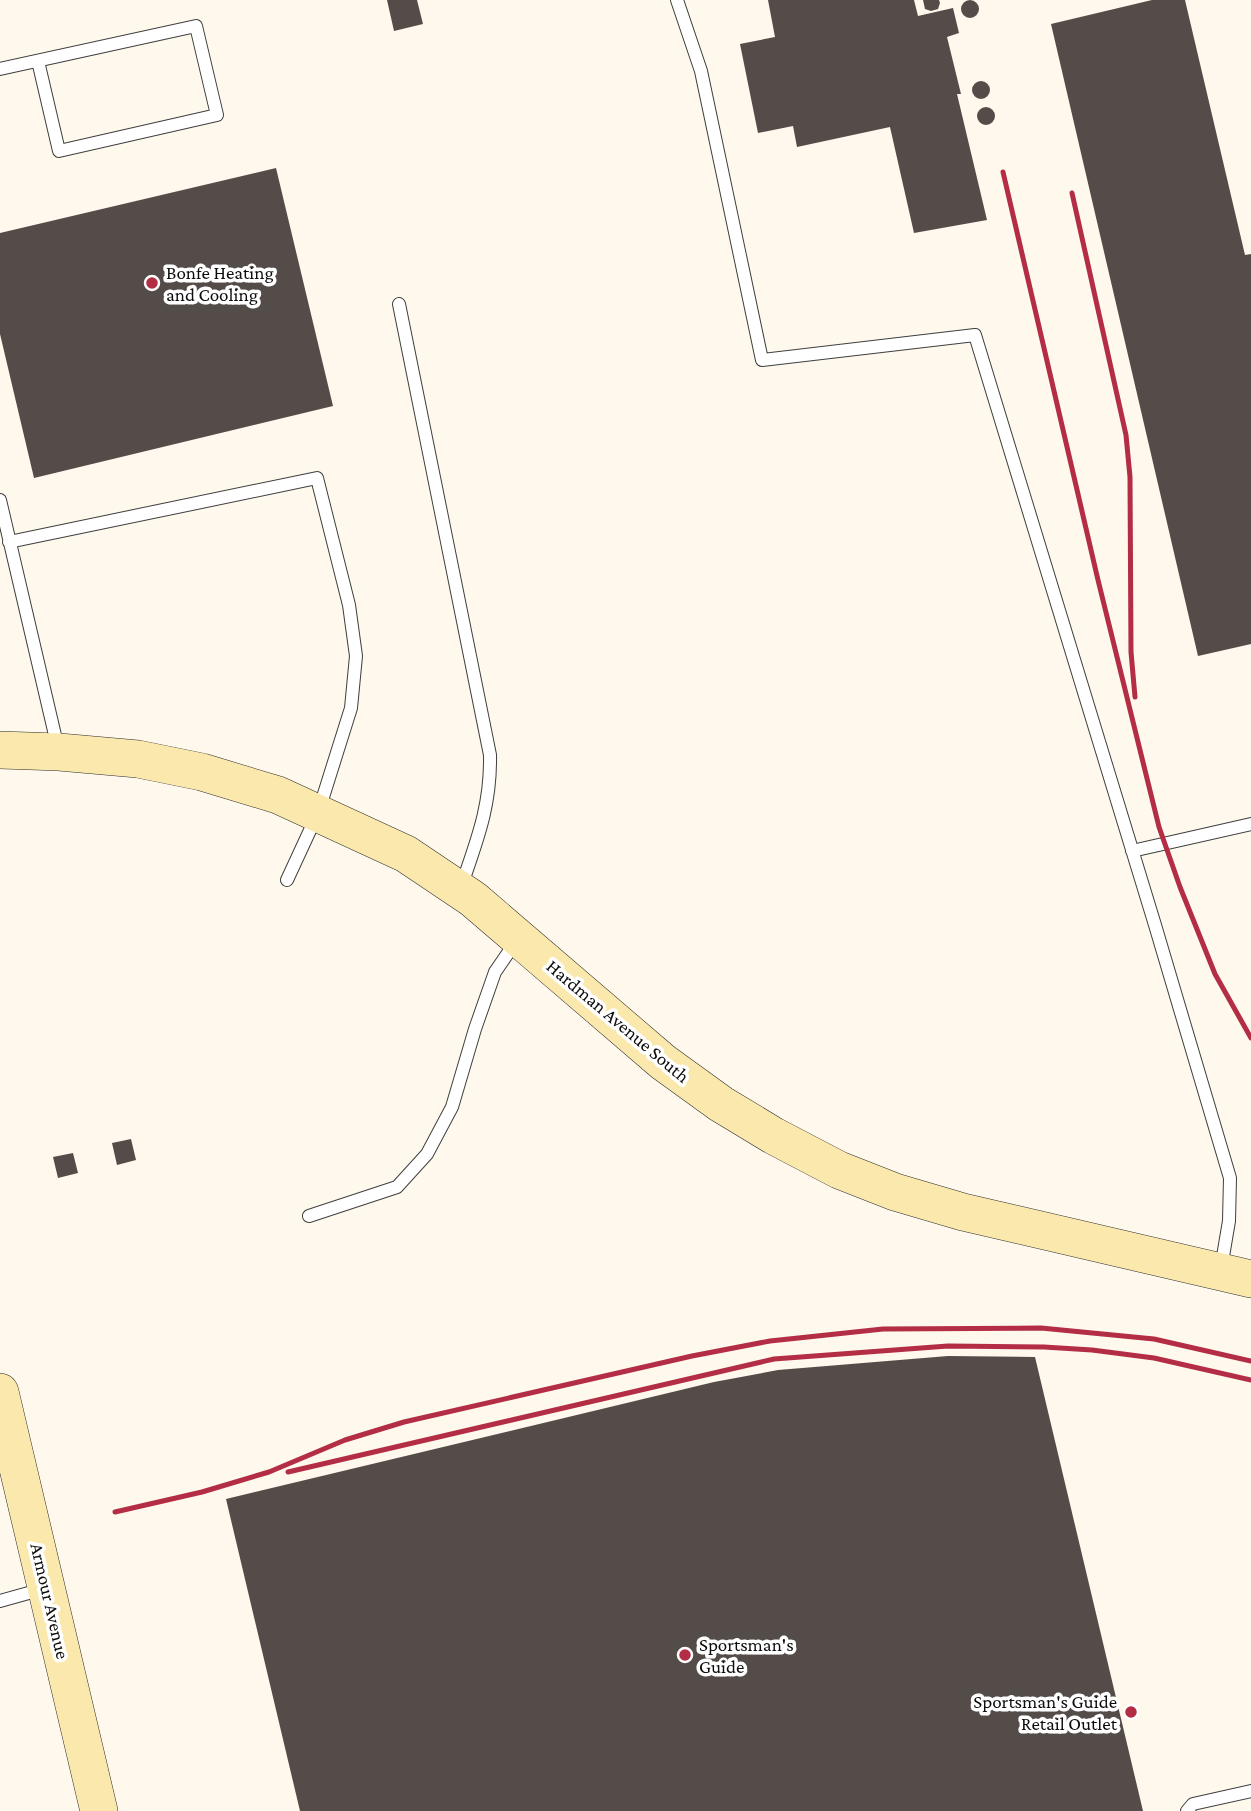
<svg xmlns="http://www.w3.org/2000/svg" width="1251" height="1811" font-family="'Crimson Pro',serif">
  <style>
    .building { fill: #544c49 }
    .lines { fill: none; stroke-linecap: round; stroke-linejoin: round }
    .lane-casing { stroke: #3f3f3f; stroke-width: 14 }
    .secondary-casing { stroke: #2e2e2e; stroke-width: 38 }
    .lane { stroke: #fff; stroke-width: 12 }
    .secondary { stroke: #fae8ac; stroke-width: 37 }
    .rail { stroke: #b32d44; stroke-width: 5 }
    .poi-dot { fill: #b32d44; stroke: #fff; stroke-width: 2.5 }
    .labels { text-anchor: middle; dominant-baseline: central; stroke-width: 7; stroke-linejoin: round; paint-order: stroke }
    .poi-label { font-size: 19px; fill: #0c0c0c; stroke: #fff; text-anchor: start }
    .street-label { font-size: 19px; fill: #0c0c0c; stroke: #fff }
  </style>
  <rect width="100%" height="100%" fill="#fef8ed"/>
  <!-- building -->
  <path class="building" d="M387 0H417L423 24 394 31Z
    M768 0H914L918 16 953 8 959 33 947 37 961 94H957L987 220 914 233 890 127 797 147 793 126 758 133 740 44 775 37Z
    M923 0H939L940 3 938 9 931 11 925 9Z
    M1152 0H1185L1245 255 1251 254V644L1198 656 1051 24Z
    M961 9a9 9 0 1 1 18 0a9 9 0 1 1-18 0Z
    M972 90a9 9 0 1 1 18 0a9 9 0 1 1-18 0Z
    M977 116a9 9 0 1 1 18 0a9 9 0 1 1-18 0Z
    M276 168 333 406 34 478 0 334V233Z
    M131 1139 136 1160 117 1165 112 1143Z
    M73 1153 78 1173 58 1178 53 1157Z
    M948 1356 1035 1357 1143 1811H300L226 1499 714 1382 778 1370Z"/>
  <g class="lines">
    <defs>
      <path id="lane" d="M677 0 701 71 762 360 975 335 1155 925 1230 1178 1229 1221 1221 1268
        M0 69 196 26 217 115 59 151 38 61
        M399 304 490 755C491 806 477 840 461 887
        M0 500 58 748
        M9 542 317 478 349 605 356 656 351 708 318 813 287 880
        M1132 851 1251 824
        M309 1216 397 1187 427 1154 452 1107 475 1029 495 972 517 940
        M0 1601 43 1589
        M1187 1811 1193 1804 1251 1791"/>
      <path id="secondary" d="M0 750 59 752 138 759 202 772 278 795 406 854 473 899 663 1062 721 1104 774 1136 839 1170 895 1192 963 1212 1251 1279
        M0 1392 99 1811"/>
    </defs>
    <!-- lane casing -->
    <use href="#lane" class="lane-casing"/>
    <!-- secondary casing -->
    <use href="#secondary" class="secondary-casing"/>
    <!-- lane -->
    <use href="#lane" class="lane"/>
    <!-- secondary -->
    <use href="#secondary" class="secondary"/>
    <!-- rail -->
    <path class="rail" d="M1003 172 1098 580 1159 827 1180 887 1215 974 1251 1038
      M1072 193 1126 435 1130 477 1131 652 1135 697
      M288 1472 774 1359 948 1346 1044 1347 1092 1350 1154 1358 1251 1380
      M115 1512 202 1492 269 1472 345 1440 404 1422 692 1356 770 1341 883 1329 1041 1328 1154 1339 1251 1361"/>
  </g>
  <!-- markers -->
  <g class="poi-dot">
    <circle cx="152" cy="283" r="7"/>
    <circle cx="685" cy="1655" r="7"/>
    <circle cx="1131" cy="1712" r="7"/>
  </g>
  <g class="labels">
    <!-- poi labels -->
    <g class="poi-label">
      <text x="166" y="272">Bonfe Heating<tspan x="166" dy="22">and Cooling</tspan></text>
      <text x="699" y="1644">Sportsman's<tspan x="699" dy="22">Guide</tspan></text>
      <text x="1117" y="1701" text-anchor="end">Sportsman's Guide<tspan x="1117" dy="22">Retail Outlet</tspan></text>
    </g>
    <!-- street labels -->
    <g class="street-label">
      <text transform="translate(618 1021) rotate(40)">Hardman Avenue South</text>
      <text transform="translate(50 1601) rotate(77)">Armour Avenue</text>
    </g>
  </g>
</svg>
